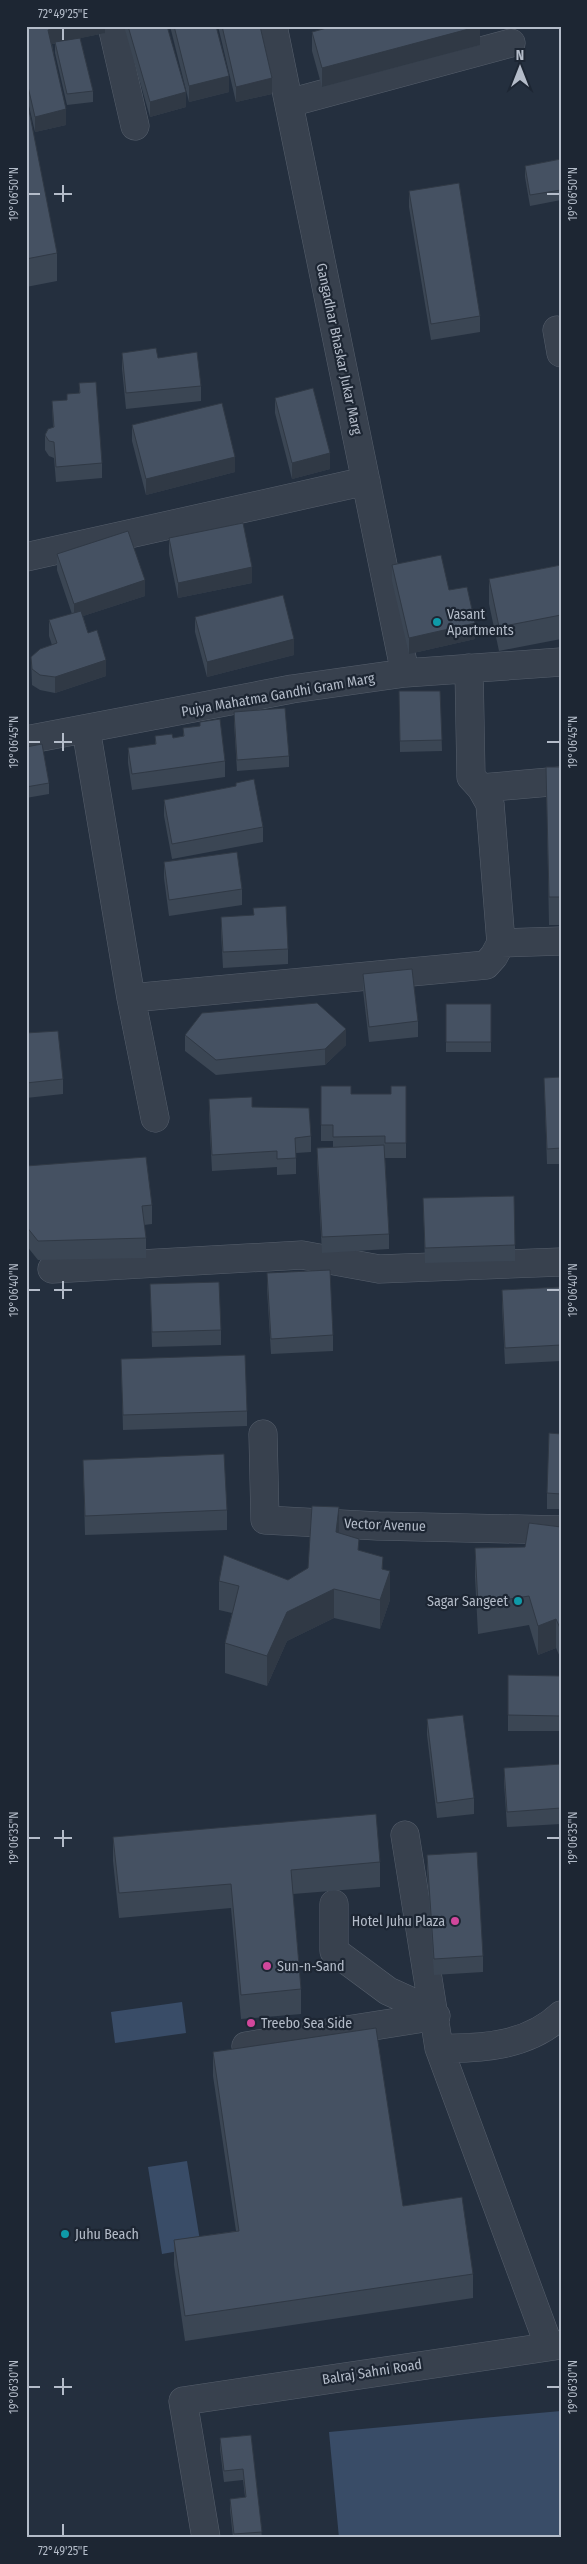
<svg xmlns="http://www.w3.org/2000/svg" width="587" height="2564" font-family="'Fira Sans Condensed',sans-serif">
  <style>
    .water { fill: #394c67 }
    .lines { fill: none; stroke-linecap: round; stroke-linejoin: round }
    .minor-casing { stroke: #565f6c; stroke-width: 29 }
    .minor { stroke: #38414e; stroke-width: 28 }
    .wall { fill: #3b4654 }
    .shaded-wall { fill: #303945 }
    .building { fill: #455162; stroke: #303945 }
    .ticks { fill: none; stroke: #b4bcc9; stroke-width: 2 }
    .culture-dot { fill: #0f9aa8; stroke: #1d2633; stroke-width: 2 }
    .hotel-dot { fill: #d1479c; stroke: #1d2633; stroke-width: 2 }
    .labels { text-anchor: middle; dominant-baseline: central; stroke-width: 4.5; stroke-linejoin: round; paint-order: stroke }
    .street-label { font-size: 14px; fill: #b4bcc9; stroke: #1d2633 }
    .poi-label { font-size: 14px; fill: #b4bcc9; stroke: #1d2633; text-anchor: start }
    .neatline { fill: none; stroke: #b4bcc9; stroke-width: 2 }
    .ticks-label { font-size: 12px; text-anchor: middle; fill: #b4bcc9 }
  </style>
  <rect width="100%" height="100%" fill="#242f3e"/>
  <!-- water -->
  <path class="water" d="M182 2002 186 2033 115 2043 111 2012Z
    M187 2161 201 2247 162 2254 148 2167Z
    M561 2411V2538H339L329 2432Z"/>
  <g class="lines">
    <defs>
      <path id="minor" d="M112 26 135 126
        M273 26 405 673
        M289 103 511 43
        M557 330 561 353
        M26 557 366 481
        M469 668 471 777 481 788 490 804 501 943 561 941
        M86 729 131 998 155 1118
        M26 740 292 689 405 673 561 662
        M481 788 561 781
        M131 998 486 965 494 956 501 943
        M52 1269 302 1255 379 1269 561 1262
        M263 1434 265 1520 378 1526 561 1530
        M405 1835 439 2048 549 2346
        M334 1904V1951L388 1991 410 2001 413 2019
        M246 2046 436 2016
        M439 2048C482 2049 528 2046 561 2015
        M206 2538 183 2401 561 2345"/>
    </defs>
    <!-- minor casing -->
    <use href="#minor" class="minor-casing"/>
    <!-- minor -->
    <use href="#minor" class="minor"/>
  </g>
  <!-- wall -->
  <path class="wall" d="M26 26H105V33L80 38 93 91V102L67 105 55 53V44H52L66 125 35 132 26 93Z
    M124 26H167L186 107 150 117Z
    M170 26H216L229 92 189 102Z
    M218 26H260L272 94 236 102Z
    M312 32 480 45 322 87 312 51Z
    M26 101 57 253V281L26 287Z
    M561 159V200L530 206 525 177V166Z
    M409 191 480 316V332L431 340 409 207Z
    M122 353 158 358 201 386V401L126 409 122 369Z
    M79 383 102 463V478L56 482 54 458 49 456 45 450V435L53 428 52 401 67 400 79 393Z
    M275 398 330 469 292 479 275 413Z
    M132 425 235 472 146 495 132 441Z
    M169 538 252 583 178 598 169 554Z
    M57 554 145 596 83 616 88 633 106 676 55 693 40 690 32 685 31 657 52 645 49 636V620L72 614 57 570Z
    M392 565 449 590 475 639 409 654 392 581Z
    M561 565V639L499 651 489 604V579Z
    M195 617 294 655 207 677 195 632Z
    M399 691H440L442 751 400 752Z
    M234 712 289 756V767L237 771 234 723Z
    M200 722 225 761V777L132 790 128 763V748L155 744V736L173 738 183 736V728L200 726Z
    M26 747 49 783V794L26 798Z
    M546 767H561V925H549Z
    M236 783 263 827V842L172 859 164 816V800L236 786Z
    M164 862 242 889V905L169 916 164 878Z
    M221 917 288 949V964L223 968 221 932Z
    M363 974 418 1021V1037L369 1042 363 990Z
    M446 1004H491V1052H446Z
    M26 1033 63 1079V1094L26 1098Z
    M185 1035 346 1045 325 1065 216 1075 185 1051Z
    M561 1077V1164H547L544 1078Z
    M321 1086 351 1094H391L406 1086V1158H385L389 1234V1249L322 1253 317 1163V1148L333 1147V1141H321Z
    M209 1099 252 1107 311 1136V1152L296 1153V1174L277 1175V1167L212 1171 209 1114Z
    M26 1166 152 1205V1224L144 1225 146 1238V1258L38 1260 26 1245Z
    M423 1198 515 1245V1261L425 1263Z
    M267 1273 333 1335V1351L271 1354 267 1289Z
    M150 1284 221 1330V1345L152 1347Z
    M561 1287V1361L505 1364 502 1306V1290Z
    M121 1359 247 1411V1426L123 1430Z
    M561 1434V1509H547V1493Z
    M83 1460 227 1510V1530L85 1535Z
    M561 1527 560 1657 556 1648 538 1655 529 1625 478 1634 475 1577V1548L525 1547Z
    M339 1533 359 1550 383 1569 390 1600 380 1629 334 1618 287 1641 267 1686 225 1673V1643L232 1613 219 1610V1581L288 1580 308 1568Z
    M508 1675 561 1676V1731H508Z
    M427 1719 474 1798V1814L437 1818 427 1735Z
    M561 1764V1824L507 1827 504 1783V1768Z
    M113 1837 380 1862V1887L293 1894 301 1989V2014L241 2019 231 1908 119 1918 113 1861Z
    M427 1855 483 1956V1972L434 1975 427 1870Z
    M213 2052 403 2206 473 2274V2298L185 2341 174 2265V2240L236 2231 213 2076Z
    M251 2435 262 2538H233L230 2510V2499L245 2497 243 2480 224 2482 220 2449V2438Z"/>
  <!-- shaded-wall -->
  <path class="shaded-wall" d="M63 26H105V33L48 45V30Z
    M480 26V45L322 87V68Z
    M229 76V92L189 102V86Z
    M272 78V94L236 102V87Z
    M186 92V107L150 117V102Z
    M66 109V125L35 132V117Z
    M330 453V469L292 479V463Z
    M235 457V472L146 495V479Z
    M252 567V583L178 598V583Z
    M145 580V596L74 619V604Z
    M475 623V639L409 654V638Z
    M294 639V655L207 677V662Z
    M106 660V676L55 693V677Z
    M346 1029V1045L325 1065V1049Z
    M339 1507V1536L336 1532Z
    M383 1557V1586L390 1571V1600L380 1629V1600L382 1569Z
    M334 1589V1618L287 1641 267 1686V1656L287 1612Z
    M556 1619V1648L538 1655V1626Z
    M561 1627V1657H560V1628Z"/>
  <!-- building -->
  <path class="building" d="M26 26H63L48 30 66 109 35 117 26 78Z
    M128 26H167L186 92 150 102Z
    M174 26H216L229 76 189 86Z
    M222 26H260L272 78 236 87Z
    M334 26H480L322 68 312 32Z
    M80 38 93 91 67 94 55 42Z
    M27 100 57 253 26 259V101Z
    M561 159V190L530 195 525 166Z
    M459 183 480 316 431 324 409 191Z
    M156 348 158 358 197 352 201 386 126 393 122 353Z
    M96 382 102 463 56 467 54 442 49 441 45 435 48 429 54 427 52 401 67 400V394L80 393 79 383Z
    M313 388 330 453 292 463 275 398Z
    M222 403 235 457 146 479 132 425Z
    M243 523 252 567 178 583 169 538Z
    M128 531 145 580 74 604 57 554Z
    M441 555 449 590 467 587 475 623 409 638 392 565Z
    M561 565V615L499 627 489 579Z
    M283 595 294 639 207 662 195 617Z
    M81 611 88 633 97 630 106 660 55 677 40 675 32 669 31 657 40 649 57 643 49 620Z
    M399 691H440L442 740 400 741Z
    M285 708 289 756 237 760 234 712Z
    M220 719 225 761 132 774 128 748 156 744 155 736 172 734 173 738 184 736 183 728 200 726V722Z
    M42 744 49 783 26 787V747Z
    M546 767H561V897H549Z
    M254 779 263 827 172 844 164 800 236 786V783Z
    M237 852 242 889 169 900 164 862Z
    M286 906 288 949 223 952 221 917 254 915 253 908Z
    M412 969 418 1021 369 1027 363 974Z
    M317 1003 346 1029 325 1049 216 1060 185 1035 202 1013Z
    M446 1004H491V1042H446Z
    M58 1031 63 1079 26 1083V1033Z
    M561 1077V1148L547 1149 544 1078Z
    M321 1086H351V1094H391V1086H406V1143H385V1136L333 1137V1125H321Z
    M252 1097V1107L309 1108 311 1136 295 1138 296 1158 277 1159V1151L212 1155 209 1099Z
    M384 1145 389 1234 322 1237 317 1148Z
    M146 1157 152 1205 142 1206 146 1238 38 1241 26 1226V1166Z
    M514 1196 515 1245 425 1248 423 1198Z
    M330 1270 333 1335 271 1339 267 1273Z
    M219 1282 221 1330 152 1332 150 1284Z
    M561 1287V1345L505 1348 502 1290Z
    M245 1355 247 1411 123 1415 121 1359Z
    M549 1433 561 1434V1494L547 1493Z
    M224 1454 227 1510 85 1516 83 1460Z
    M312 1506 339 1507 336 1532 359 1539 358 1550 383 1557 382 1569 390 1571 380 1600 334 1589 287 1612 267 1656 225 1643 239 1586 219 1581 224 1555 288 1580 308 1568Z
    M529 1523 561 1527 560 1628 556 1619 538 1626 529 1596 478 1604 475 1548 525 1547Z
    M508 1675 561 1676V1716L508 1715Z
    M463 1715 474 1798 437 1803 427 1719Z
    M561 1764V1808L507 1812 504 1768Z
    M376 1814 380 1862 291 1870 301 1989 241 1995 231 1884 119 1893 113 1837Z
    M477 1852 483 1956 434 1959 427 1855Z
    M376 2028 403 2206 462 2197 473 2274 185 2316 174 2240 239 2231 213 2052Z
    M251 2435 262 2532 234 2534 230 2499 246 2497 243 2469 224 2471 220 2438Z"/>
  <!-- ticks -->
  <path class="ticks" d="M63 28V40M63 185V202M28 194H40M54 194H72M547 194H560M63 733V751M28 742H40M54 742H72M547 742H560M63 1281V1299M28 1290H40M54 1290H72M547 1290H560M63 1830V1847M28 1838H40M54 1838H72M547 1838H560M63 2378V2395M28 2387H40M54 2387H72M547 2387H560M63 2524V2536"/>
  <!-- markers -->
  <g class="culture-dot">
    <circle cx="437" cy="622" r="5"/>
    <circle cx="518" cy="1601" r="5"/>
    <circle cx="65" cy="2234" r="5"/>
  </g>
  <g class="hotel-dot">
    <circle cx="455" cy="1921" r="5"/>
    <circle cx="267" cy="1966" r="5"/>
    <circle cx="251" cy="2023" r="5"/>
  </g>
  <g class="labels">
    <!-- street labels -->
    <g class="street-label">
      <text transform="translate(339 349) rotate(78)">Gangadhar Bhaskar Jukar Marg</text>
      <text transform="translate(278 695) rotate(-10)">Pujya Mahatma Gandhi Gram Marg</text>
      <text transform="translate(385 1525) rotate(2)">Vector Avenue</text>
      <text transform="translate(372 2372) rotate(-9)">Balraj Sahni Road</text>
    </g>
    <!-- poi labels -->
    <g class="poi-label">
      <text x="447" y="614">Vasant<tspan x="447" dy="16">Apartments</tspan></text>
      <text x="508" y="1601" text-anchor="end">Sagar Sangeet</text>
      <text x="445" y="1921" text-anchor="end">Hotel Juhu Plaza</text>
      <text x="277" y="1966">Sun-n-Sand</text>
      <text x="261" y="2023">Treebo Sea Side</text>
      <text x="75" y="2234">Juhu Beach</text>
    </g>
  </g>
  <!-- border -->
  <rect width="587" height="2564" fill="none" stroke="#1d2633" stroke-width="55"/>
  <!-- north arrow -->
  <g transform="translate(520 68)" stroke="#1d2633" stroke-width="4" paint-order="stroke">
  <path d="M0-4L9 19L0 12L-9 19Z" fill="#b4bcc9"/>
  <text y="-8" font-size="14" font-weight="bold" text-anchor="middle" fill="#b4bcc9">N</text>
  </g>
  <rect x="28" y="28" width="532" height="2508" class="neatline"/>
  <g class="ticks-label">
    <text x="63" y="18">72°49'25"E</text>
    <text transform="translate(14 194) rotate(-90)" y="4">19°06'50"N</text>
    <text transform="translate(573 194) rotate(-90)" y="4">19°06'50"N</text>
    <text transform="translate(14 742) rotate(-90)" y="4">19°06'45"N</text>
    <text transform="translate(573 742) rotate(-90)" y="4">19°06'45"N</text>
    <text transform="translate(14 1290) rotate(-90)" y="4">19°06'40"N</text>
    <text transform="translate(573 1290) rotate(-90)" y="4">19°06'40"N</text>
    <text transform="translate(14 1838) rotate(-90)" y="4">19°06'35"N</text>
    <text transform="translate(573 1838) rotate(-90)" y="4">19°06'35"N</text>
    <text transform="translate(14 2387) rotate(-90)" y="4">19°06'30"N</text>
    <text transform="translate(573 2387) rotate(-90)" y="4">19°06'30"N</text>
    <text x="63" y="2555">72°49'25"E</text>
  </g>
</svg>
